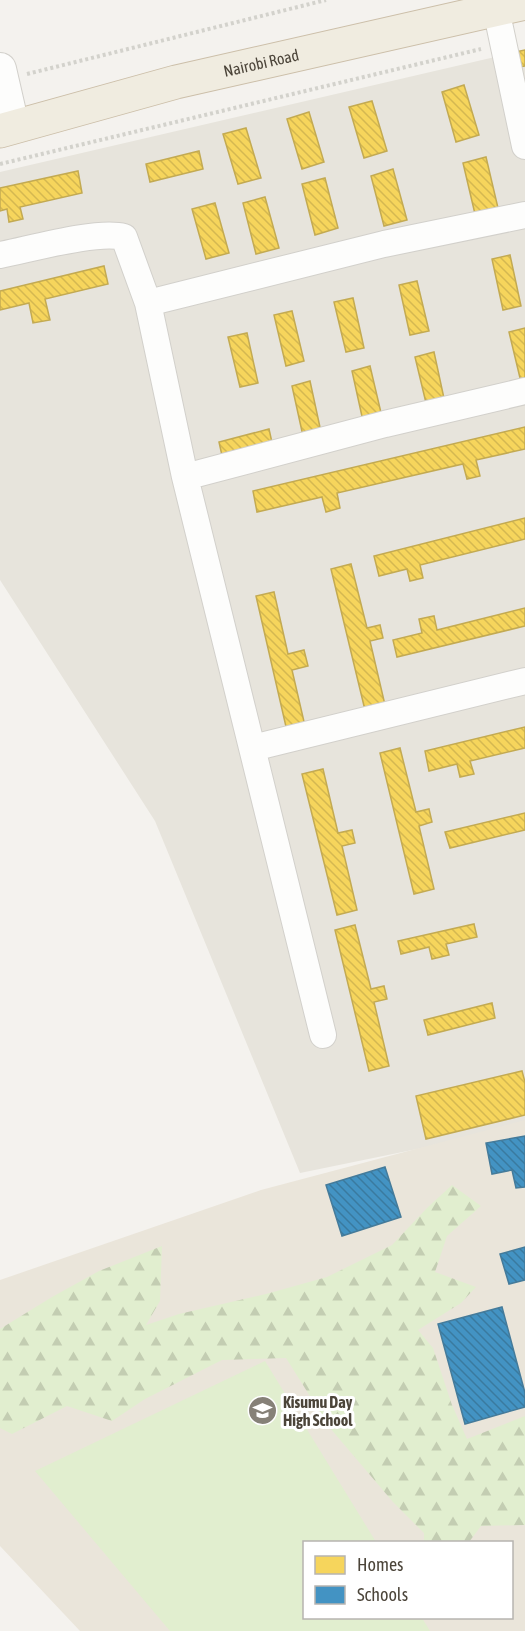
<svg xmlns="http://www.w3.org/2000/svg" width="525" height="1631" font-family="'Asap Condensed',sans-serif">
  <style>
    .residential { fill: #e7e4dc }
    .education { fill: #eae5da; fill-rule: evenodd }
    .forest { fill: url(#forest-firs) }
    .park { fill: #e1eecf }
    .homes { fill: url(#homes-back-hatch); stroke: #c3aa52; stroke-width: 1.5 }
    .schools { fill: url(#schools-back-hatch); stroke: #457b9a; stroke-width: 1.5 }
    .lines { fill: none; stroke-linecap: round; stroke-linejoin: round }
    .minor-casing { stroke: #d2d0cb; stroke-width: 28 }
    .tertiary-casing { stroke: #d2d0cb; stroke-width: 34 }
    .trunk-casing { stroke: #ccbfa9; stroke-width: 35 }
    .path { stroke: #d3d2cc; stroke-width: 4; stroke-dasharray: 3 3; stroke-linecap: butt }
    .minor { stroke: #fdfdfc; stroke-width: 26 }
    .tertiary { stroke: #fdfdfc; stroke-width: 32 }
    .trunk { stroke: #f0ece0; stroke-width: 33 }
    .labels { text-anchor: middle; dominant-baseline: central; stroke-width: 6; stroke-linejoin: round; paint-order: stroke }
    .street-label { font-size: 16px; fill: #4b4439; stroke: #fff }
    .poi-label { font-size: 16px; font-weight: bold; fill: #4b4439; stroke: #fff; text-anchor: start }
  </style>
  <defs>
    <pattern id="forest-firs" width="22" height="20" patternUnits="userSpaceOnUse" patternTransform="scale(1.5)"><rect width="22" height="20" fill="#e1eecf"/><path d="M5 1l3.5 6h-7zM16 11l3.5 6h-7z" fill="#c3cdb2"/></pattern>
    <pattern id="homes-back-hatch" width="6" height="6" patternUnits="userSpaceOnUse" patternTransform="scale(1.5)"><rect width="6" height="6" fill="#f6d55c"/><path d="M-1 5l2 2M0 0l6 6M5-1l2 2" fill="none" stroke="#d4b851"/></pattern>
    <pattern id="schools-back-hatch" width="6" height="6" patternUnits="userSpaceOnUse" patternTransform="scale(1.5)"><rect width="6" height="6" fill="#4393c3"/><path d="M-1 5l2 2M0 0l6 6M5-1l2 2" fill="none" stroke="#3a7a9f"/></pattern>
  </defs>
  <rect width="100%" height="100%" fill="#f4f2ee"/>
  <!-- residential -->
  <path class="residential" d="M525 50V1127L300 1173 155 821 0 580V172Z"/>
  <!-- education -->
  <path class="education" d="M525 1120V1631H80L0 1546V1280L261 1190ZM304 1542H512V1618H304Z"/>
  <!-- forest -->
  <path class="forest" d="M452 1185 481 1206 447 1236 435 1272 476 1287 461 1303 418 1330 433 1348 452 1405 467 1439 525 1416V1525L481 1526 469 1542H424V1533L393 1502 330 1428 286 1358 222 1360 145 1399 112 1421 67 1406 12 1434 0 1428V1329L52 1297 99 1271 162 1246 160 1301 146 1325 179 1314 266 1294 327 1277 392 1245 427 1208Z"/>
  <!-- park -->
  <path class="park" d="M265 1361 376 1542H304V1618H422L430 1631H170L35 1471Z"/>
  <!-- homes -->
  <path class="homes" d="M525 50V66L513 68 510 53Z
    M464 85 479 135 456 142 442 92Z
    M372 101 387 151 364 158 349 107Z
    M309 112 324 162 302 169 287 119Z
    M246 128 261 178 238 184 223 134Z
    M199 151 203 169 150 182 146 164Z
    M486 157 498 208 475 214 463 163Z
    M393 169 407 220 384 226 371 176Z
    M78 171 82 193 20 207 23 219 9 222 7 209 0 211V188Z
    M325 178 338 228 315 235 302 184Z
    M265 197 279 248 256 254 243 203Z
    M215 203 229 253 206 259 192 209Z
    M510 255 521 306 503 310 492 259Z
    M104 266 108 284 45 299 50 320 33 323 29 303 0 310V291Z
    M417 281 429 331 410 335 399 285Z
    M353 298 364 348 346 352 334 302Z
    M292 311 304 361 286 366 274 315Z
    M525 328V381L521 382 509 332Z
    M247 333 258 383 240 387 228 337Z
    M434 352 445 403 427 407 415 357Z
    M370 366 382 417 363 421 352 371Z
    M310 381 321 432 303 436 292 386Z
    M525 427V449L476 460 480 476 467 479 463 464 337 493 340 508 326 512 322 497 257 512 253 491Z
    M269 429 273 447 223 460 219 442Z
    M525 518V539L420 565 423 578 410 581 407 569 379 576 374 556Z
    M351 564 367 628 380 625 383 638 370 641 385 705 365 710 331 569Z
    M274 592 288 654 304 650 308 666 292 670 305 726 287 731 256 596Z
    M525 608V626L397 657 393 640 422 633 419 619 434 616 437 630Z
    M525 727V748L470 761 474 774 460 777 457 764 429 771 425 751Z
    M400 748 416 812 429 809 432 822 419 826 434 889 414 894 380 753Z
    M323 769 338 833 352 830 355 843 342 846 357 910 337 915 302 774Z
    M525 813V830L450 848 445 832Z
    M474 924 477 937 446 944 449 955 432 959 429 947 401 954 398 941Z
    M355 925 371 989 384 986 387 999 374 1002 389 1066 369 1071 335 930Z
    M492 1003 495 1018 428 1035 424 1020Z
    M522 1071 525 1082V1115L426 1139 416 1096Z"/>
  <!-- schools -->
  <path class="schools" d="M525 1136V1187L516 1188 512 1170 492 1174 486 1143Z
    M385 1167 401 1217 342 1236 326 1185Z
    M525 1247V1280L509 1284 500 1254Z
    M502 1307 525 1393V1407L465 1424 438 1324Z"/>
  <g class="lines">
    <defs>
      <path id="minor" d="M496 9 525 146
        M0 255C31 249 97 230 124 237L148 303 185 477 385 424 525 391
        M148 303 384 244 525 215
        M185 477 323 1035
        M253 748 525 681"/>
      <path id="tertiary" d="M0 69 11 117"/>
      <g id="trunk">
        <path id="s1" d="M0 131 176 82 525 3"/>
      </g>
    </defs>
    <!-- minor casing -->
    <use href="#minor" class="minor-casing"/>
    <!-- tertiary casing -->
    <use href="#tertiary" class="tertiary-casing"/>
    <!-- trunk casing -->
    <use href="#trunk" class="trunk-casing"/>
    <!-- path -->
    <path class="path" d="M27 74 326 0
      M0 164 481 49"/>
    <!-- minor -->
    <use href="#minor" class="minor"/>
    <!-- tertiary -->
    <use href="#tertiary" class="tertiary"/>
    <!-- trunk -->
    <use href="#trunk" class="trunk"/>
  </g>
  <!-- icons -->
  <defs>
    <symbol id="school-disc" viewBox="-11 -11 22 22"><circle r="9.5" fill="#868178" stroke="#fff"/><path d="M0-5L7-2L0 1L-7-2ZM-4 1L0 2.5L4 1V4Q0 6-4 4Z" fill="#fff"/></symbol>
  </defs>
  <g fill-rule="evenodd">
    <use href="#school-disc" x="246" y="1394" width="33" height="33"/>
  </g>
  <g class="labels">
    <!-- street labels -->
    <g class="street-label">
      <text stroke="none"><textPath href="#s1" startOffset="270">Nairobi Road</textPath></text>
    </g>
    <!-- poi labels -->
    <g class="poi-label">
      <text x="283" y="1402">Kisumu Day<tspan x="283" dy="18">High School</tspan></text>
    </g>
  </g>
  <!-- legend -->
  <rect x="303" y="1541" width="210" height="78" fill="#ffffff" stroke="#b7b4b0" stroke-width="1.5"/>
  <rect x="315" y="1556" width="30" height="18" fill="#f6d55c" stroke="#b7b4b0" stroke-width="1.5"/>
  <text x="357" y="1571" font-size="18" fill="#4b4439">Homes</text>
  <rect x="315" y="1586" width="30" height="18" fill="#4393c3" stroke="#b7b4b0" stroke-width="1.5"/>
  <text x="357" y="1601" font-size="18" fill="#4b4439">Schools</text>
</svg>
